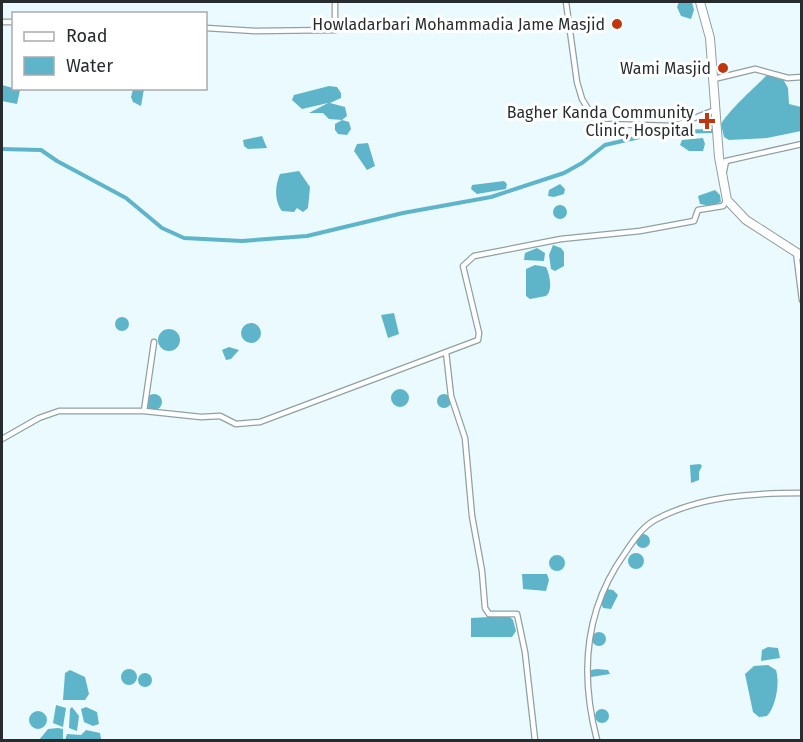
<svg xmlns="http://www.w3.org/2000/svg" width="803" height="742" font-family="'Fira Sans',sans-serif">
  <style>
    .water { fill: #5eb5c9 }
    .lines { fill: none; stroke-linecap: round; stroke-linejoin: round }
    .canal { stroke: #5eb5c9; stroke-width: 4 }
    .street-casing { stroke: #91a0a3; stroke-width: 7 }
    .highway-casing { stroke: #91a0a3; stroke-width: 10 }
    .street { stroke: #fff; stroke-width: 4.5 }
    .highway { stroke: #fff; stroke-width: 8 }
    .poi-dot { fill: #c0360f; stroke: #fff; stroke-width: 2 }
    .labels { text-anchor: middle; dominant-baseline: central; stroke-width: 6; stroke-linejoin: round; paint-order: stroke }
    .poi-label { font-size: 16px; fill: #272d2f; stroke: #fff; text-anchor: end }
  </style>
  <rect width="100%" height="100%" fill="#ebfafe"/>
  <!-- water -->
  <path class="water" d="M679 2H692L694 10 691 19 681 16 677 7Z
    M767 75 783 79 788 88 789 104 801 107V131L767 138 729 140 724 137 721 124C730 109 755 87 767 75Z
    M2 85 20 90 17 104 2 101Z
    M329 86 337 87 341 93V98L330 103 345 107 347 116 342 120 349 122 351 129 347 135 338 134 335 130V124L342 120 329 119 323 113H309L328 103 302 109 292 100 294 95Z
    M133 89H144L141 106 133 102 131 97Z
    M262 136 267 148 248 149 244 146 243 140Z
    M703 138 705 144 703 151H689L680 145 682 140Z
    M368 143 375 166 367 170 354 151 357 144Z
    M299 171 310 187 308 208 303 212 297 208 294 212 282 211C274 201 275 185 280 174Z
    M504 181 507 184 506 189 477 194 471 189 472 185Z
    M560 184 565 189 564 194 554 197 548 196 549 190Z
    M715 190 720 195 721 202 711 206 700 204 698 196Z
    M553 212a7 7 0 1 1 14 0a7 7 0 1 1-14 0Z
    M553 245 561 248 564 252V266L555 271 551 269 549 255Z
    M537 248 545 253 544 261 524 260 525 253Z
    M535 265 546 267C550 275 553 291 546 296L530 299 526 296V269Z
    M394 313 399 334 388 338 381 315Z
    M115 324a7 7 0 1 1 14 0a7 7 0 1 1-14 0Z
    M241 333a10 10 0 1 1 20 0a10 10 0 1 1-20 0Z
    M158 340a11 11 0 1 1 22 0a11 11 0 1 1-22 0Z
    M229 347 239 350 231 359 226 360 222 350Z
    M391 398a9 9 0 1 1 18 0a9 9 0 1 1-18 0Z
    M146 402a8 8 0 1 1 16 0a8 8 0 1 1-16 0Z
    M437 401a7 7 0 1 1 14 0a7 7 0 1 1-14 0Z
    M700 464 702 466 699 472V480L691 483 690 465Z
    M636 541a7 7 0 1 1 14 0a7 7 0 1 1-14 0Z
    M628 561a8 8 0 1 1 16 0a8 8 0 1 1-16 0Z
    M549 563a8 8 0 1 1 16 0a8 8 0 1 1-16 0Z
    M522 574H547L549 580 546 591 523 589Z
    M606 589 613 590 618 595 611 609 603 608 601 603Z
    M509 616 513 620 516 631 512 637H471V618Z
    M592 639a7 7 0 1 1 14 0a7 7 0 1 1-14 0Z
    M768 647 778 648 780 658 761 661 762 650Z
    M768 665 776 670C780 683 776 706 767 716L759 717 753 712 745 674 754 666Z
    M597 669 608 670 610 674 591 677V670Z
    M121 677a8 8 0 1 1 16 0a8 8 0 1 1-16 0Z
    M70 670 85 677 89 694 85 700H63L65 673Z
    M138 680a7 7 0 1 1 14 0a7 7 0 1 1-14 0Z
    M56 705 66 708 63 727 53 723Z
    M72 707 79 716 77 731 69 728 70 709Z
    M86 707 97 712 99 724 93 726 84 722 81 709Z
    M595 716a7 7 0 1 1 14 0a7 7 0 1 1-14 0Z
    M29 720a9 9 0 1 1 18 0a9 9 0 1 1-18 0Z
    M58 728 63 729V740H39L48 729Z
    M86 730 100 733 101 739 65 740 67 734 81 735Z"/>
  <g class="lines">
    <!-- canal -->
    <path class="canal" d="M2 149 41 150 57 161 126 198 162 228 184 238 242 241 307 236 403 213 491 197 564 173 582 163 605 145 661 132 717 131"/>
    <defs>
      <path id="street" d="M566 2 577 82 582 99 593 117 604 124 674 126 715 110
        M2 22H14
        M206 28 255 31 335 30V2
        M714 79 755 69 788 78 802 77
        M723 176 726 161 802 144
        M796 252 802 300
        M446 352 451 396 465 438 472 516 482 571 485 608 489 614H517L525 652 535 740
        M144 411 154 342
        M2 439 39 418 59 411H144L201 417 220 416 236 424 260 422 478 340 479 333 463 266 474 256 561 239 640 231 694 221 698 210 723 206 727 200
        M597 740C580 675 584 610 625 553 633 541 642 527 655 520 699 496 752 493 802 493"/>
      <path id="highway" d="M700 2 710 38 719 157 727 200 746 220 802 256"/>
    </defs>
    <!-- street casing -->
    <use href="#street" class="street-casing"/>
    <!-- highway casing -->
    <use href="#highway" class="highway-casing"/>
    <!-- street -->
    <use href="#street" class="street"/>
    <!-- highway -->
    <use href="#highway" class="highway"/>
  </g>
  <!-- markers -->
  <g class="poi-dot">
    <circle cx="617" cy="24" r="6"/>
    <circle cx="723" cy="68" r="6"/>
    <path d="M704 112h6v6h6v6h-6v6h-6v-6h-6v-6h6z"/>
  </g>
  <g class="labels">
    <!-- poi labels -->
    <g class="poi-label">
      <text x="605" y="24">Howladarbari Mohammadia Jame Masjid</text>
      <text x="711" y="68">Wami Masjid</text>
      <text x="694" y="112">Bagher Kanda Community<tspan x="694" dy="18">Clinic, Hospital</tspan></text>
    </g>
  </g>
  <!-- border -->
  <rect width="803" height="742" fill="none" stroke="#272d2f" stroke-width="6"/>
  <!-- legend -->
  <rect x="12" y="12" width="195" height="78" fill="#ffffff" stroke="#a9abac" stroke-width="1.5"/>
  <rect x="24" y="32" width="30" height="9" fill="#ffffff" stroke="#a9abac" stroke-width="1.5"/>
  <text x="66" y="42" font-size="18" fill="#272d2f">Road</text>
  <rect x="24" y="57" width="30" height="18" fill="#5eb5c9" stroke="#a9abac" stroke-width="1.5"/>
  <text x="66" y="72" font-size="18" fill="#272d2f">Water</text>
</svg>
